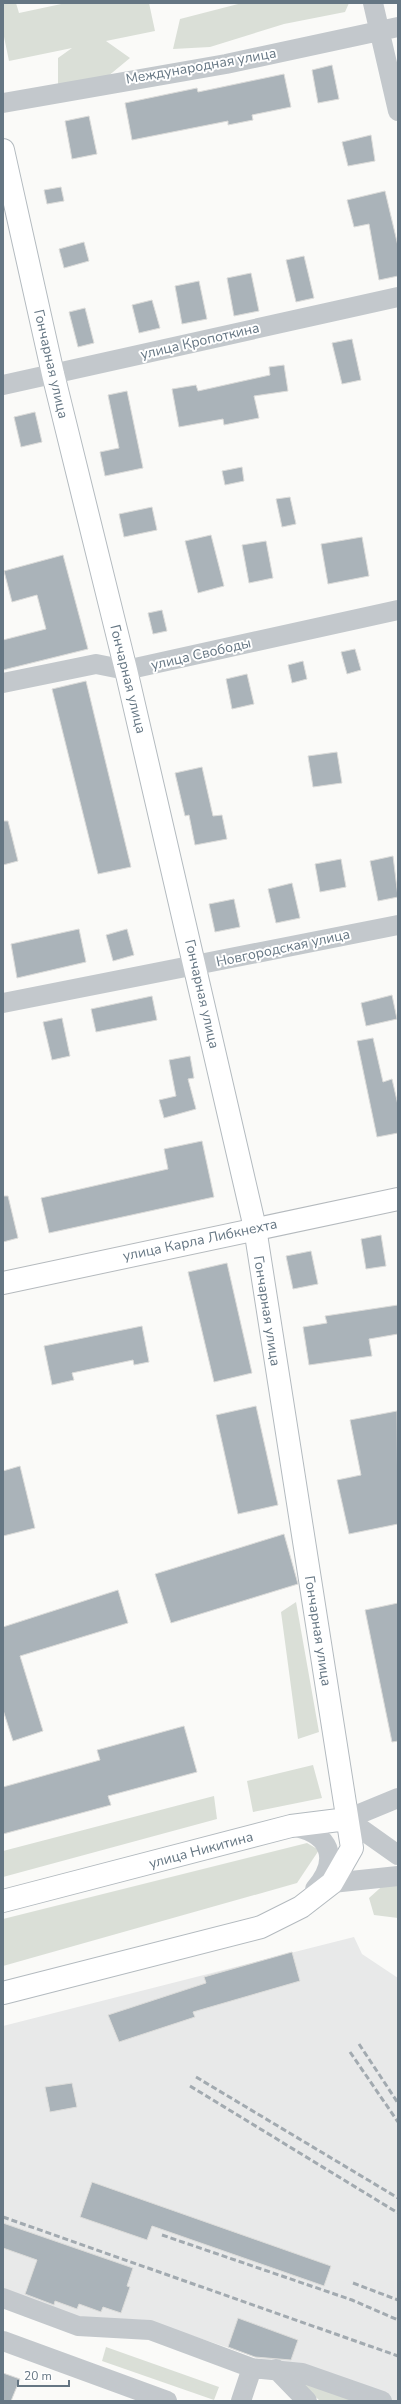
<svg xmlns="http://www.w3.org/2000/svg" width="401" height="2404" font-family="'Nunito Sans',sans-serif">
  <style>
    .built { fill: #e8e9e9 }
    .green { fill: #dadfd7 }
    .building { fill: #aab3b9; stroke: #dcdcda }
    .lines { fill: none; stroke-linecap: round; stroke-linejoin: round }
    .secondary-casing { stroke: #b3babf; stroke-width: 24 }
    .primary-casing { stroke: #b5babe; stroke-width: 24 }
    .street { stroke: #c3c8cc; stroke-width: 20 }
    .secondary { stroke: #fff; stroke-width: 22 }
    .primary { stroke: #fff; stroke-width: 22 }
    .rail { stroke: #a2aab0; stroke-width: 3; stroke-dasharray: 6 3; stroke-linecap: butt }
    .labels { text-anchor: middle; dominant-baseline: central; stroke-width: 4; stroke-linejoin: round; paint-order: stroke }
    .street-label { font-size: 14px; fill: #657683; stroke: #fff }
  </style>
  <rect width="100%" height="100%" fill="#fafaf8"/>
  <!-- built -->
  <path class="built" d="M354 1937 362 1954 398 1978V2401H385L146 2320 80 2318 3 2292V2026Z"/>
  <!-- green -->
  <path class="green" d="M3 3H16L19 13 66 3H149L155 31 106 41 130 58 107 77 58 85V58L72 48 9 61 3 32Z
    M242 3H349L345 12 284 24 210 47 173 49 180 19Z
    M296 1602 319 1732 298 1739 281 1612Z
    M313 1765 322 1798 253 1812 247 1781Z
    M214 1796 217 1819 3 1877V1851Z
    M307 1843 319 1850 297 1883 3 1966V1919Z
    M388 1881H398V1918L374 1915 369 1898Z
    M106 2347 219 2387 214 2400 102 2361Z
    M298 2380 358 2401H320Z"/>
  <!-- building -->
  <path class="building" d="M332 65 339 99 318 103 312 70Z
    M284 74 291 107 252 115 253 120 228 125V121L132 140 125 103 197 88 198 92Z
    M89 116 97 154 72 159 65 121Z
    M371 135 375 161 348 166 342 142Z
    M61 187 64 201 47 204 44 190Z
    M385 191 398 246V276L379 280 369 224 354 227 347 200Z
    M84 242 89 261 64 268 59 249Z
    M304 256 314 298 296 302 286 260Z
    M251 273 259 311 234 316 227 278Z
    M199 281 207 319 182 324 175 286Z
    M152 300 160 328 139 333 132 305Z
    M85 308 94 343 78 347 69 312Z
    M352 339 361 380 342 384 332 343Z
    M284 365 288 391 254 396 259 418 224 425 223 419 179 427 172 389 196 385 198 391 270 375 269 367Z
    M127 391 143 468 105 476 100 452 119 448 108 395Z
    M35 412 42 442 21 447 14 417Z
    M242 467 244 481 225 485 222 471Z
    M290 497 296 524 282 527 276 499Z
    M152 507 157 530 124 537 119 514Z
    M211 535 224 586 198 593 185 541Z
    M362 537 369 576 328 584 321 544Z
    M266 541 273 578 249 583 242 545Z
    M63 555 88 649 3 670V640L46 629 37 595 12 602 4 571Z
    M162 610 167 631 153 634 148 613Z
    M355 649 361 670 347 674 341 652Z
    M303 661 307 679 292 683 288 665Z
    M247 674 254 704 232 709 226 679Z
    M86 681 131 867 98 874 52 689Z
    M337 752 342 783 313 787 308 756Z
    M202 767 213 816 222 815 227 839 195 845 189 815 185 816 175 773Z
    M3 821H8L18 861 3 865Z
    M393 856 398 897 378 901 370 861Z
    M341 859 346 887 320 892 315 864Z
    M292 883 300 918 276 923 268 889Z
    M234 899 240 927 215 932 209 904Z
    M79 929 86 962 17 978 11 944Z
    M127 929 134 955 113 961 106 935Z
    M392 995 397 1019 366 1026 361 1003Z
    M152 996 157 1020 96 1032 91 1009Z
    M62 1018 70 1056 52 1060 43 1022Z
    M373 1038 383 1082 392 1079 398 1105V1133L377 1137 357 1041Z
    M190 1056 194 1078 188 1079 196 1109 164 1118 159 1100 176 1096 169 1060Z
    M202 1141 214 1197 49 1233 41 1198 168 1169 164 1149Z
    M3 1196H8L18 1238 3 1242Z
    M381 1235 386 1266 366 1269 361 1239Z
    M311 1251 318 1284 293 1289 286 1256Z
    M227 1263 252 1373 214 1382 188 1272Z
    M398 1305V1334L369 1339 372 1356 309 1365 303 1327 327 1323 325 1316Z
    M142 1326 149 1362 134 1365 133 1360 72 1373 74 1380 52 1385 44 1346Z
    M256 1406 278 1505 238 1514 216 1415Z
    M397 1411 398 1524 349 1534 337 1480 361 1475 350 1420Z
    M20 1466 35 1528 3 1536V1471Z
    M284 1534 298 1584 171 1623 155 1574Z
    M118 1590 128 1623 20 1656 43 1731 13 1741 3 1710V1627Z
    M398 1603V1741L392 1742 365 1610Z
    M184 1726 197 1772 108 1796 111 1805 3 1834V1787L100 1760 97 1750Z
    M292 1952 300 1981 193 2012 195 2017 119 2042 108 2015 206 1983 204 1977Z
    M72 2083 77 2107 50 2112 45 2087Z
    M92 2182 331 2266 324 2286 152 2226 147 2240 80 2217Z
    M3 2223 133 2268 127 2286 130 2287 121 2313 103 2307 101 2312 79 2304 77 2309 55 2301 54 2305 25 2294 37 2260 3 2248Z
    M238 2318 298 2340 291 2360 255 2357 228 2347Z
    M3 2373 20 2379 11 2401H3Z"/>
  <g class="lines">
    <defs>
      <path id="secondary" d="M3 150 53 374 126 670 255 1228 352 1848 332 1883 301 1907 261 1927 3 1993
        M3 1901 291 1826 347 1819"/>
      <path id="primary" d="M3 1283 398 1199"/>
    </defs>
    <!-- secondary casing -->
    <use href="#secondary" class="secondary-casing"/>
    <!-- primary casing -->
    <use href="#primary" class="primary-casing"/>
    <!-- street -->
    <path class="street" d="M373 3 398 111
      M3 103 226 64 398 27
      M3 385 398 297
      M3 683 96 664 126 670 398 610
      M3 1003 398 925
      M347 1819 398 1855
      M347 1819 398 1798
      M291 1826C330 1833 341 1858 315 1889
      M332 1883 398 1876
      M3 2298 78 2326 150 2330 252 2368 302 2373 382 2401
      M3 2341 167 2401
      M276 2369 307 2401
      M241 2401 252 2368"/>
    <!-- secondary -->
    <use href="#secondary" class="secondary"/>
    <!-- primary -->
    <use href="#primary" class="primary"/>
    <!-- rail -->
    <path class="rail" d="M359 2044 398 2103
      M350 2052 398 2122
      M196 2077 398 2198
      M190 2086 398 2213
      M3 2217 398 2356
      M162 2235 352 2300 398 2320
      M353 2283 398 2300"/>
  </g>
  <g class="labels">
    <!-- street labels -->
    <g class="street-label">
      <text transform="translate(201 66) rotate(-10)">Международная улица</text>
      <text transform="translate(200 341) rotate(-13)">улица Кропоткина</text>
      <text transform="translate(51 364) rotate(77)">Гончарная улица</text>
      <text transform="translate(201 654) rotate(-13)">улица Свободы</text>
      <text transform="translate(128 679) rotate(76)">Гончарная улица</text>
      <text transform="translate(283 948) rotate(-12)">Новгородская улица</text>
      <text transform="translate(202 994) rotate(77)">Гончарная улица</text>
      <text transform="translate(200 1240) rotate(-12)">улица Карла Либкнехта</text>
      <text transform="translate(267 1311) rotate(81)">Гончарная улица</text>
      <text transform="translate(318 1631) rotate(81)">Гончарная улица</text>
      <text transform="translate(201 1850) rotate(-15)">улица Никитина</text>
    </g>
  </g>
  <!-- border -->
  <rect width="401" height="2404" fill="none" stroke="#657683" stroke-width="8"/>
  <!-- scale -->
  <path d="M18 2380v6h51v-6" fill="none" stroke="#657683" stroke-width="2"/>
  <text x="24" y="2380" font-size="12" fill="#657683" stroke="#ffffff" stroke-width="3" paint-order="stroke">20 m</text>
</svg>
